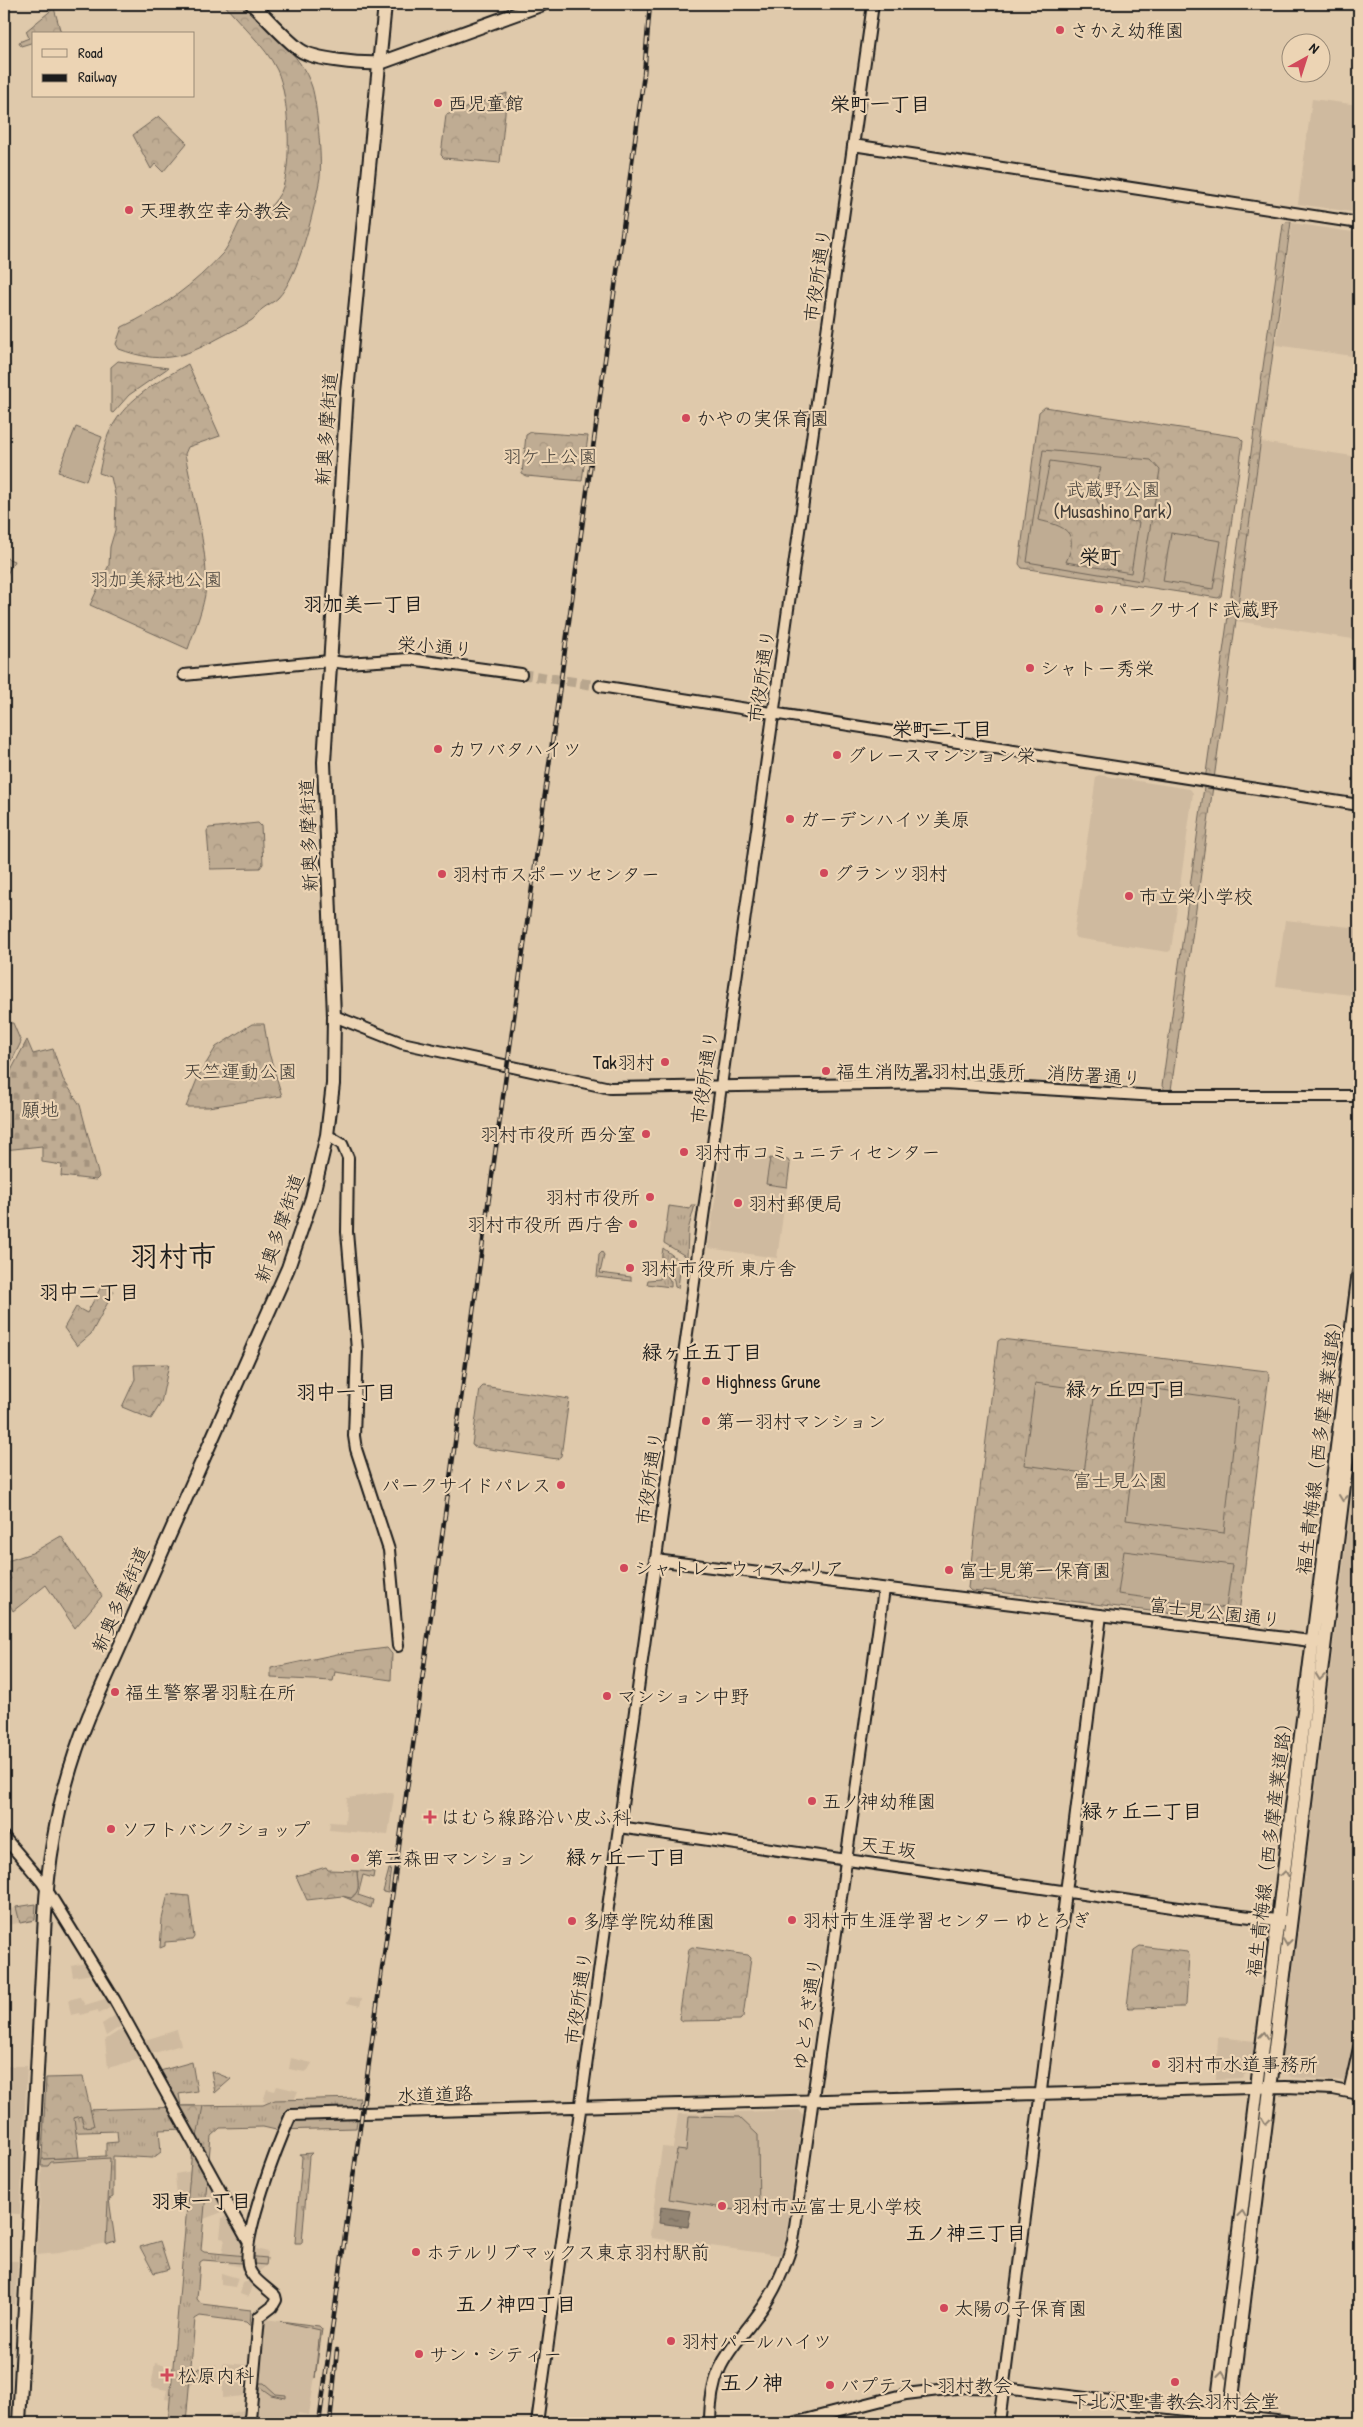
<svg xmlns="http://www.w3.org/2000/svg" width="1363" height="2427" font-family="'Patrick Hand','Klee One',sans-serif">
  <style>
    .built { fill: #cfba9f }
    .grass { fill: url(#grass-tufts); stroke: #6e6458 }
    .forest { fill: url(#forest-crowns); stroke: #6e6458 }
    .cemetery { fill: url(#cemetery-stones); stroke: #6e6458 }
    .garden { fill: #bfac93; stroke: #6e6458; fill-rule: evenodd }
    .water { fill: url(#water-ripples); stroke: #635a50 }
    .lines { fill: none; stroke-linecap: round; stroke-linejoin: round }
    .minor-tunnel { stroke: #b8a68e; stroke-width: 10; stroke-dasharray: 10 5; stroke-linecap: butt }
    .minor-casing { stroke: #1c1c1c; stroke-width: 14 }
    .major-casing { stroke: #1c1c1c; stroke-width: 16 }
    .minor { stroke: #ecd4b4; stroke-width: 10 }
    .major { stroke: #ecd4b4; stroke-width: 12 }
    .rail-casing { stroke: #1c1c1c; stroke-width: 4.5 }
    .rail { stroke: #ecd4b4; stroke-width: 2.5; stroke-dasharray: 8; stroke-linecap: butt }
    .oneway { stroke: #8e8170 }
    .poi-dot { fill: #d1495b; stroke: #ecd4b4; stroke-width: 2 }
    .labels { text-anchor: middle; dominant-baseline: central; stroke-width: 4.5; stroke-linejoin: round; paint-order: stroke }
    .poi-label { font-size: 19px; fill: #1c1c1c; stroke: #ecd4b4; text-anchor: start }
    .street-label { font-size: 19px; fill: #1c1c1c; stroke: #ecd4b4 }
    .park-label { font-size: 19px; fill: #45403a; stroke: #ecd4b4 }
    .neighbourhood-label { font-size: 20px; font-weight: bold; fill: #1c1c1c; stroke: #ecd4b4 }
    .quarter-label { font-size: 21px; font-weight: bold; fill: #1c1c1c; stroke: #ecd4b4 }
    .town-label { font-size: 29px; font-weight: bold; fill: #1c1c1c; stroke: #ecd4b4 }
  </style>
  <defs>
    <pattern id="grass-tufts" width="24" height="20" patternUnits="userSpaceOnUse" patternTransform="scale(1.25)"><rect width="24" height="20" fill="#bfac93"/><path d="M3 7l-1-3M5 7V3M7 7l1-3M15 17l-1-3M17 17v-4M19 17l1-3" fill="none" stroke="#a4937e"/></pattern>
    <pattern id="forest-crowns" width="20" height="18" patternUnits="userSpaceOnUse" patternTransform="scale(1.25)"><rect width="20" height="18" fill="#bfac93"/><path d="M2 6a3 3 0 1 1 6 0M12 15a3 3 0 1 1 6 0" fill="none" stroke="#a4937e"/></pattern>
    <pattern id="cemetery-stones" width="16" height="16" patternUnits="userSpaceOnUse" patternTransform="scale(1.25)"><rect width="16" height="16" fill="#bfac93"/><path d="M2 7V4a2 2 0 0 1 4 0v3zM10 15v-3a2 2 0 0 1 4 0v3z" fill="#a4937e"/></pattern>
    <pattern id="water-ripples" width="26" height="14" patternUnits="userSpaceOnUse" patternTransform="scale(1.25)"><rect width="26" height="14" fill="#928472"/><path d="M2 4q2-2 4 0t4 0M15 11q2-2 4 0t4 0" fill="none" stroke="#766b5d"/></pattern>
  </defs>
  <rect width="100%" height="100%" fill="#dfc9ab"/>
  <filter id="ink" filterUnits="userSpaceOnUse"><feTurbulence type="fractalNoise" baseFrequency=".02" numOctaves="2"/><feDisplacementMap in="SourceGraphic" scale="10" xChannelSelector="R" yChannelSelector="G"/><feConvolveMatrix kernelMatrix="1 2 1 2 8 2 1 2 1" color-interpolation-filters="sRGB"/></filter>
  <g filter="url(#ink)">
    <!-- built -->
    <path class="built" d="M1312 99 1359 105V213L1298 204Z
      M1292 223 1359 233V357L1276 345Z
      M1261 442 1359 457V640L1236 621Z
      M1099 775 1190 789 1193 793 1171 950 1168 952 1076 938 1074 935 1096 777Z
      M1285 920 1359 928V996L1276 986Z
      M722 1151 770 1158 766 1184 787 1187 777 1258 708 1248Z
      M1359 1440V2084L1344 2081 1291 2077 1281 2067Z
      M391 1792 394 1795 388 1835 329 1830 330 1822 345 1823 347 1798Z
      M36 1904 35 1920 7 1925 4 1910Z
      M86 1963 93 1974 73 1977 71 1966Z
      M80 1997 85 2005 108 1998 113 2006 99 2014 98 2010 80 2015 79 2013 71 2015 68 2000Z
      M350 1997 362 1998 360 2006 347 2003Z
      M117 2014 124 2024 106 2036 102 2024Z
      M125 2027 143 2058 108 2068 105 2040Z
      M177 2030 181 2045 151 2054 145 2040Z
      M1218 2037 1255 2041 1251 2069 1241 2078 1216 2079Z
      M291 2058 312 2063 308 2070 305 2072 289 2069Z
      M4 2066H27L20 2214 4 2213Z
      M277 2086 298 2091 286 2119 274 2105 263 2101 267 2089 275 2091Z
      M799 2110 803 2115 786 2235 782 2253 778 2255 652 2238 650 2235 662 2147 673 2148 678 2114Z
      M113 2156V2197L109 2199 115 2241 59 2253 37 2255 42 2159Z
      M203 2169 225 2211 191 2224 187 2195 177 2196 175 2174Z
      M228 2215 242 2240V2267L228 2264 227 2256 222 2254 225 2239 220 2238 222 2218Z
      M252 2248 268 2252 266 2266 258 2272 252 2262Z
      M4 2261H18L15 2305 4 2300Z
      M221 2273 238 2278 235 2287 221 2285Z
      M249 2281 253 2283 248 2297 240 2294 243 2283Z
      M265 2319 319 2326 322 2329 309 2415 298 2413 296 2423H253L262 2322Z
      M155 2363 178 2369 199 2377 177 2401 165 2399 167 2390 151 2387Z
      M223 2363 247 2365 244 2396 223 2398Z
      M216 2364 217 2381H201L213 2365Z
      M243 2410 241 2423H223L226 2415Z"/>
    <!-- grass -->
    <path class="grass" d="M691 1205H695L688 1230 687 1257 664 1243 669 1206 690 1209Z
      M663 1248 681 1262 678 1288 675 1287 674 1280 661 1261Z
      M602 1252 604 1255 600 1273 631 1277V1281L597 1277 599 1255Z
      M662 1268 671 1282V1287L647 1284 648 1280 660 1279Z
      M392 1858 388 1893 383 1892Z
      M357 1871 374 1872 373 1878 363 1875 358 1895 373 1900 371 1908 342 1896 351 1898C362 1890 357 1882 357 1871Z
      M192 2062 197 2091 179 2094 181 2106 263 2105 275 2100 360 2098 356 2128 276 2130 263 2127 220 2128 211 2136 201 2250 204 2252 267 2258 266 2265 203 2260 200 2262 197 2299 201 2304 251 2310 250 2326 246 2322 200 2316 195 2319 186 2423H168L193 2138 184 2129 159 2130 161 2152 153 2158 113 2156V2197L109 2199 115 2241 106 2244 110 2158 51 2162 48 2166H41L42 2159 106 2156V2143L118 2142 117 2131 51 2133 43 2141 45 2103 53 2111 181 2107 160 2071Z
      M312 2153 309 2156 302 2243H295L302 2157 300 2154Z
      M280 2321 319 2326 322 2329 315 2378 320 2330Z
      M258 2383H264L276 2394 286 2395V2398L271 2395 257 2385Z"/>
    <!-- forest -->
    <path class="forest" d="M224 4H241C266 28 301 53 312 87 317 103 322 160 320 177 315 207 299 276 278 298 274 302 267 305 262 309 259 312 256 317 252 320 242 327 230 332 219 338 181 359 160 364 119 349L116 344 122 327C160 310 195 284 223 253 231 243 236 227 243 216L256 212 262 217C268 209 276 201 281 192 293 166 289 96 277 70 265 45 241 26 224 4Z
      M54 8 61 33 34 34V42L21 46 19 42 29 38 26 31Z
      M507 93 500 163 444 158 441 155 446 115Z
      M159 116 187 143 163 172 155 164 151 169 133 135Z
      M1286 222H1291L1171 1090H1165L1162 1086 1283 225Z
      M118 361 168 368 129 395 113 413 111 412V367Z
      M188 364 220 436 188 447 185 454C192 491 208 550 206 587 204 608 195 628 188 649L90 605 109 565 110 547 115 530 116 499 111 477 99 473C102 460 104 446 108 435 123 400 157 382 188 364Z
      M1045 407 1239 437 1243 441 1221 596 1218 598 1022 568 1019 564 1039 412Z
      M531 432 588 436 582 481 526 476 522 474 526 435Z
      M4 557 14 561 5 578 4 577Z
      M258 823 261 826 263 864 260 868 210 869 207 831 209 828Z
      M4 1023H13L21 1042 4 1077Z
      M252 1024H264L269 1053 282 1096 208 1107H186L198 1077 216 1047Z
      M770 1158 788 1160 790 1164 787 1187 766 1184Z
      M102 1285 114 1291 91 1334 77 1346 64 1328 76 1307 87 1313Z
      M1001 1339 1267 1371 1269 1375 1238 1621 1235 1624 1230 1623V1621L983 1590 982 1592 971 1591 968 1588 998 1341Z
      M169 1364 161 1403 151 1419 122 1407 135 1379 134 1365Z
      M483 1386 569 1399 561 1456 557 1459 476 1447 472 1445 480 1389Z
      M61 1536 102 1596 75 1628 46 1585 13 1611 4 1593V1583L11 1579 4 1562 32 1553Z
      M387 1648 392 1654 391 1680 335 1672 333 1681 271 1678V1668L337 1654Z
      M326 1867 328 1870 357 1871C357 1882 362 1890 351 1898L342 1896 307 1900 296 1876Z
      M168 1894 189 1896 194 1937 192 1940 165 1942V1946L160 1948 162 1919Z
      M36 1904 35 1920 20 1923 16 1907Z
      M1140 1946 1187 1952 1189 1955 1186 2005 1184 2007 1129 2008 1127 2006 1134 1950Z
      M692 1947 748 1955 751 1958 743 2017 740 2020 682 2021 679 2019 689 1949Z
      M211 2071 231 2079 215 2093Z
      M83 2077 94 2126 84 2127 81 2116 74 2118 79 2157 42 2159 46 2078Z
      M179 2106H203L197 2137H195Z
      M160 2241 169 2269 154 2273 140 2247Z"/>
    <!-- cemetery -->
    <path class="cemetery" d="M27 1040 33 1054 53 1049 63 1079 80 1105 99 1177 96 1180 61 1176 62 1165 42 1162V1146L4 1150V1084Z"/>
    <!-- garden -->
    <path class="garden" d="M76 427 102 437 86 481 58 472Z
      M1043 450 1151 460 1160 470 1141 581 1027 562ZM1050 461 1101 468C1086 503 1103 520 1139 522L1131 573 1066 562C1080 532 1065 526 1038 520Z
      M1171 533 1221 541 1213 589 1163 581Z
      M1035 1383 1095 1391 1084 1473 1024 1465Z
      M1142 1387 1238 1401 1224 1533 1126 1520Z
      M1124 1551 1232 1565 1226 1608 1118 1594Z
      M689 2116 739 2117 758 2135 759 2214 669 2199 677 2150 686 2151Z
      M187 2368 193 2370 199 2368 204 2371 199 2377 184 2372Z"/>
    <!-- water -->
    <path class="water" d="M661 2207 691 2211 688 2227 659 2223Z"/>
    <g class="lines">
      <!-- minor-tunnel -->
      <path class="minor-tunnel" d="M521 674 600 686"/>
      <defs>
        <path id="minor" d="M853 145 1359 223
          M184 675 330 661 345 663 410 659 521 674
          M600 686 1359 805
          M334 1016 402 1043 610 1088 944 1083 1157 1096H1359
          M327 1135 342 1144 348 1158 347 1232 357 1350 354 1436 356 1449 389 1550 398 1646
          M655 1560 1319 1642
          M619 1827 1200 1911 1284 1921
          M4 1837 42 1882 114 1999 248 2241
          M1349 2092 1359 2048
          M250 2419 259 2317 272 2307 276 2300 275 2296C266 2287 250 2278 248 2265 243 2234 277 2146 291 2115L1286 2087 1333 2089 1359 2094
          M537 2423 721 1086 873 4
          M710 2423C710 2356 738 2348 769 2298 780 2280 787 2261 793 2241L884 1589
          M793 2423 906 2394 964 2387 1004 2388 1293 2423
          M999 2423 1101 1615"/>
        <path id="major" d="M252 4C268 19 283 37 300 50 314 60 362 64 380 63L543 4
          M19 2423 45 1914C49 1846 63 1779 89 1716L288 1268 312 1198 327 1135 333 1084 334 1016 324 762 347 392 385 4
          M248 2423 250 2419
          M1215 2423 1359 1271
          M1229 2423 1359 1363"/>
      </defs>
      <!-- minor casing -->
      <use href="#minor" class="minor-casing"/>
      <!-- major casing -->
      <use href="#major" class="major-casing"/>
      <!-- minor -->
      <use href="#minor" class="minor"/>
      <!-- major -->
      <use href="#major" class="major"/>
      <defs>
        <path id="rail" d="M319 2423 592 455 644 74 650 4
          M330 2423 337 2350"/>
      </defs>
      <!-- rail casing -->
      <use href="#rail" class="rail-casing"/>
      <!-- rail -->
      <use href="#rail" class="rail"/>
    </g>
    <!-- one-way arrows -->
    <defs><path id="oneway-chevron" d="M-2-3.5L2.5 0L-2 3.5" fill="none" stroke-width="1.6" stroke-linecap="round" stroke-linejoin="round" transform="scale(1.25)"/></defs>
    <g class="oneway">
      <use href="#oneway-chevron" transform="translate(1343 1498) rotate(97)"/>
      <use href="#oneway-chevron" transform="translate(1320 1677) rotate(97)"/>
      <use href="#oneway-chevron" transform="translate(1285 1874) rotate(-83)"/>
      <use href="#oneway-chevron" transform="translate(1287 1942) rotate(97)"/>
      <use href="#oneway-chevron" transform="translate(1264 2035) rotate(-83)"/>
      <use href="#oneway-chevron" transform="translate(1266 2121) rotate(97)"/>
      <use href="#oneway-chevron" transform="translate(1242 2214) rotate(-83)"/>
      <use href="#oneway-chevron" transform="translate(1222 2375) rotate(-83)"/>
    </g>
  </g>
  <!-- markers -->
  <g class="poi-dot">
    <circle cx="1060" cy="30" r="5"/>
    <circle cx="438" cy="103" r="5"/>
    <circle cx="129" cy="210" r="5"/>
    <circle cx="686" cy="418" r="5"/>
    <circle cx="1099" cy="609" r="5"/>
    <circle cx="1030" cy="668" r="5"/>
    <circle cx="438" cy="749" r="5"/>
    <circle cx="837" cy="755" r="5"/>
    <circle cx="790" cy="819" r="5"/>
    <circle cx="824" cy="873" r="5"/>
    <circle cx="442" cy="874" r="5"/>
    <circle cx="1129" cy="896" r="5"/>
    <circle cx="665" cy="1062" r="5"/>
    <circle cx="826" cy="1071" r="5"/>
    <circle cx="646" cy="1134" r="5"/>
    <circle cx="684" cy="1152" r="5"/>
    <circle cx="650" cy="1197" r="5"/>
    <circle cx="738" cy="1203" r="5"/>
    <circle cx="633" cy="1224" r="5"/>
    <circle cx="630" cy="1268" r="5"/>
    <circle cx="706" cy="1381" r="5"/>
    <circle cx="706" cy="1421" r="5"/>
    <circle cx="561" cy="1485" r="5"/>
    <circle cx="624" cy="1568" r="5"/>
    <circle cx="949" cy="1570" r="5"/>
    <circle cx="115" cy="1692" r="5"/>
    <circle cx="607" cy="1696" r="5"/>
    <circle cx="812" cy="1801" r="5"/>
    <path d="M427.5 1809.5h5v5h5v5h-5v5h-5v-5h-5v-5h5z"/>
    <circle cx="111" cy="1829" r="5"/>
    <circle cx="355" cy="1858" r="5"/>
    <circle cx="792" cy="1920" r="5"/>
    <circle cx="572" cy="1921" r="5"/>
    <circle cx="1156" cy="2064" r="5"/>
    <circle cx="722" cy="2206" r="5"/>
    <circle cx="416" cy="2252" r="5"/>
    <circle cx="944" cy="2308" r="5"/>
    <circle cx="671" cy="2341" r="5"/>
    <circle cx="419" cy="2354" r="5"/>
    <path d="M164.5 2367.5h5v5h5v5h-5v5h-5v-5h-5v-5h5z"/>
    <circle cx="1175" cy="2382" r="5"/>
    <circle cx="830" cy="2385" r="5"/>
  </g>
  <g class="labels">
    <!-- poi labels -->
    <g class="poi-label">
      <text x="1070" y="30">さかえ幼稚園</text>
      <text x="448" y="103">西児童館</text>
      <text x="139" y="210">天理教空幸分教会</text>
      <text x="696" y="418">かやの実保育園</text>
      <text x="1109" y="609">パークサイド武蔵野</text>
      <text x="1040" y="668">シャトー秀栄</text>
      <text x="448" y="749">カワバタハイツ</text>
      <text x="847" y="755">グレースマンション栄</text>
      <text x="800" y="819">ガーデンハイツ美原</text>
      <text x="834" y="873">グランツ羽村</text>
      <text x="452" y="874">羽村市スポーツセンター</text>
      <text x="1139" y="896">市立栄小学校</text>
      <text x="655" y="1062" text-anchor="end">Tak羽村</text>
      <text x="836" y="1071">福生消防署羽村出張所</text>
      <text x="636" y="1134" text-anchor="end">羽村市役所 西分室</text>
      <text x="694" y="1152">羽村市コミュニティセンター</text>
      <text x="640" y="1197" text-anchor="end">羽村市役所</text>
      <text x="748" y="1203">羽村郵便局</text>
      <text x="623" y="1224" text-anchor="end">羽村市役所 西庁舎</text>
      <text x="640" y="1268">羽村市役所 東庁舎</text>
      <text x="716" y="1381">Highness Grune</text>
      <text x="716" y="1421">第一羽村マンション</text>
      <text x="551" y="1485" text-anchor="end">パークサイドパレス</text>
      <text x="634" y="1568">シャトレーウィスタリア</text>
      <text x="959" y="1570">富士見第一保育園</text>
      <text x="125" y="1692">福生警察署羽駐在所</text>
      <text x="617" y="1696">マンション中野</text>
      <text x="822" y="1801">五ノ神幼稚園</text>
      <text x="441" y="1817">はむら線路沿い皮ふ科</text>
      <text x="121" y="1829">ソフトバンクショップ</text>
      <text x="365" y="1858">第二森田マンション</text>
      <text x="802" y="1920">羽村市生涯学習センター ゆとろぎ</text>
      <text x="582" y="1921">多摩学院幼稚園</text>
      <text x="1166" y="2064">羽村市水道事務所</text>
      <text x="732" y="2206">羽村市立富士見小学校</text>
      <text x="426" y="2252">ホテルリブマックス東京羽村駅前</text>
      <text x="954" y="2308">太陽の子保育園</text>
      <text x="681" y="2341">羽村パールハイツ</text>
      <text x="429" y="2354">サン・シティー</text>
      <text x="178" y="2375">松原内科</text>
      <text x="840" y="2385">バプテスト羽村教会</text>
      <text x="1175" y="2401" text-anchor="middle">下北沢聖書教会羽村会堂</text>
    </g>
    <!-- street labels -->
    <g class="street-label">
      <text transform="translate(817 275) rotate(-82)">市役所通り</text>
      <text transform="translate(326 429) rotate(-86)">新奥多摩街道</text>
      <text transform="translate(435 646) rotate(5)">栄小通り</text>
      <text transform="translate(761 676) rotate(-82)">市役所通り</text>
      <text transform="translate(308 835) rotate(-92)">新奥多摩街道</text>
      <text transform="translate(1094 1075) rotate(4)">消防署通り</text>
      <text transform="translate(704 1077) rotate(-82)">市役所通り</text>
      <text transform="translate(279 1228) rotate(-71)">新奥多摩街道</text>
      <text transform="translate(1319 1443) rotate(-83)">福生青梅線（西多摩産業道路）</text>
      <text transform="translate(649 1478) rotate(-82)">市役所通り</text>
      <text transform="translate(120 1599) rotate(-66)">新奥多摩街道</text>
      <text transform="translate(1215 1612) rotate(7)">富士見公園通り</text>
      <text transform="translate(1269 1845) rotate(-83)">福生青梅線（西多摩産業道路）</text>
      <text transform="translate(888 1847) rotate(8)">天王坂</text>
      <text transform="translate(578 1998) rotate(-82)">市役所通り</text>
      <text transform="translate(807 2014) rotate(-82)">ゆとろぎ通り</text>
      <text transform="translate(435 2094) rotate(-2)">水道道路</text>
    </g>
    <!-- park labels -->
    <g class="park-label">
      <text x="550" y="456">羽ケ上公園</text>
      <text x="1113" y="489">武蔵野公園<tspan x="1113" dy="22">(Musashino Park)</tspan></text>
      <text x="156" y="579">羽加美緑地公園</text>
      <text x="240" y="1071">天竺運動公園</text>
      <text x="40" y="1109">願地</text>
      <text x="1120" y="1480">富士見公園</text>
    </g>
    <!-- neighbourhood labels -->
    <g class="neighbourhood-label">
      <text x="880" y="103">栄町一丁目</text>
      <text x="363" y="603">羽加美一丁目</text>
      <text x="942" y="728">栄町二丁目</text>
      <text x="89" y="1291">羽中二丁目</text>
      <text x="702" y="1351">緑ヶ丘五丁目</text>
      <text x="1126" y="1388">緑ヶ丘四丁目</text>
      <text x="346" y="1391">羽中一丁目</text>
      <text x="1142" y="1810">緑ヶ丘二丁目</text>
      <text x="626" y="1856">緑ヶ丘一丁目</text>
      <text x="201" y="2200">羽東一丁目</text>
      <text x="966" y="2232">五ノ神三丁目</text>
      <text x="516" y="2303">五ノ神四丁目</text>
    </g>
    <!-- quarter labels -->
    <g class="quarter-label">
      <text x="1100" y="556">栄町</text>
      <text x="752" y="2382">五ノ神</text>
    </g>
    <!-- town labels -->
    <g class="town-label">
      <text x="173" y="1255">羽村市</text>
    </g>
  </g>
  <!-- margin -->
  <rect width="1363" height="2427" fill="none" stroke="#ecd4b4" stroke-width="20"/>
  <rect x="10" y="10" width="1343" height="2407" fill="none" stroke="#1c1c1c" stroke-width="2" filter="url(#ink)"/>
  <!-- legend -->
  <rect x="32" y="32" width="162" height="65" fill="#ecd4b4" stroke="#998a77"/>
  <rect x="42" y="49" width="25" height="8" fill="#ecd4b4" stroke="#998a77"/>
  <text x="78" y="58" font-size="15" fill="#1c1c1c">Road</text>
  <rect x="42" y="74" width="25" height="8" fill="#1c1c1c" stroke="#998a77"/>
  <text x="78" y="82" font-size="15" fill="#1c1c1c">Railway</text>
  <!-- north arrow -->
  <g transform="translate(1306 58) rotate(39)"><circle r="24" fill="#ecd4b4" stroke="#998a77"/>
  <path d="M0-4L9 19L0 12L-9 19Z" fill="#d1495b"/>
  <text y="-8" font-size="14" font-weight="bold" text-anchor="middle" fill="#1c1c1c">N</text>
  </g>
</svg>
